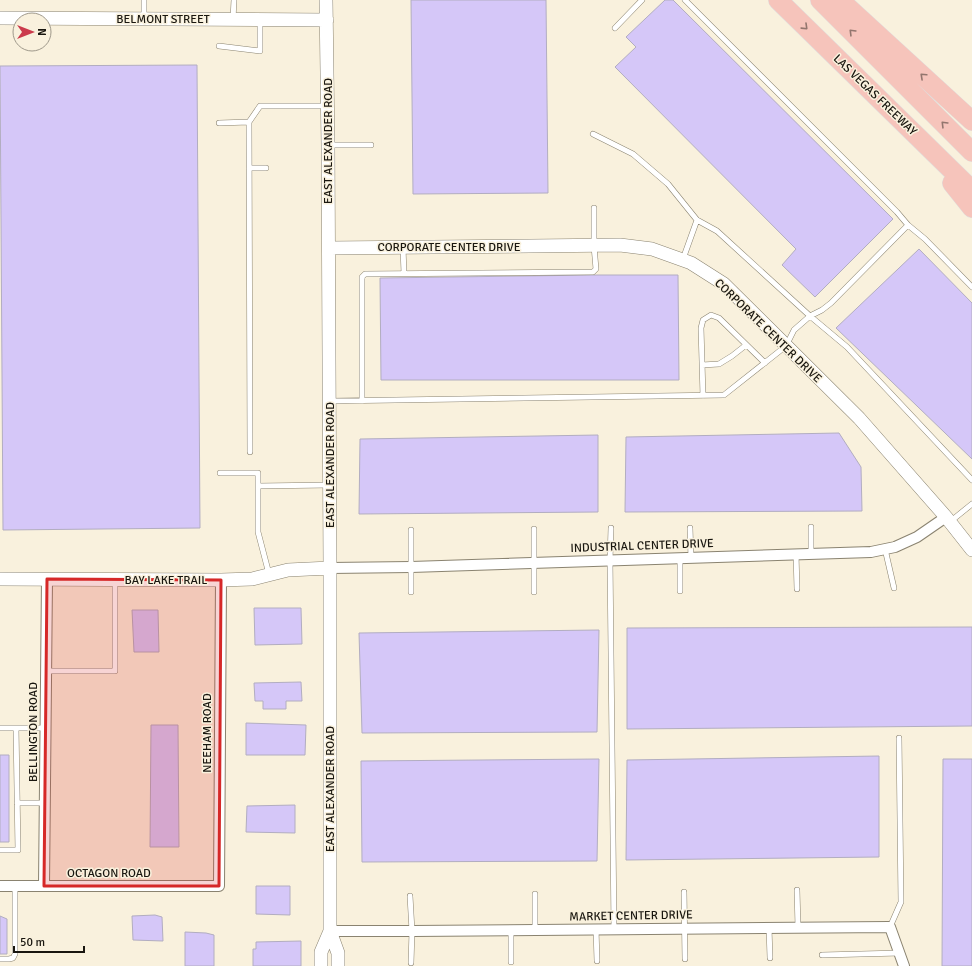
<svg xmlns="http://www.w3.org/2000/svg" width="972" height="966" font-family="Signika,sans-serif">
  <style>
    .building { fill: #d5c7f8; stroke: #b2adc0 }
    .lines { fill: none; stroke-linecap: round; stroke-linejoin: round }
    .service-casing { stroke: #8a8370; stroke-width: 6 }
    .minor-casing { stroke: #8a8370; stroke-width: 12 }
    .tertiary-casing { stroke: #8a8370; stroke-width: 14 }
    .motorway-casing { stroke: #dfdedd; stroke-width: 20 }
    .service { stroke: #fff; stroke-width: 5 }
    .minor { stroke: #fff; stroke-width: 10 }
    .tertiary { stroke: #fff; stroke-width: 13 }
    .motorway { stroke: #f6c4bb; stroke-width: 19 }
    .oneway { stroke: #93766e }
    .marked { fill: #d62828; fill-opacity: 0.2; stroke: #d62828; stroke-width: 3; stroke-linejoin: round }
    .labels { text-anchor: middle; dominant-baseline: central; stroke-width: 3; stroke-linejoin: round; paint-order: stroke }
    .street-label { font-size: 12px; fill: #19160f; stroke: #f9f1dd }
  </style>
  <rect width="100%" height="100%" fill="#f9f1dd"/>
  <!-- building -->
  <path class="building" d="M411 0H546L548 193 413 194Z
    M665 0H673L893 219 815 297 782 265 796 249 615 67 636 47 626 37Z
    M197 65 200 528 3 530 0 66Z
    M919 249 972 303V459L836 328Z
    M595 275H678L679 380H381L380 278Z
    M839 433 861 467 862 511 625 512 626 437Z
    M598 435V512L359 514 360 439Z
    M254 608H301L302 644 255 645Z
    M132 610H158L159 652H134Z
    M972 627V726L627 729V628Z
    M599 630 597 732 362 733 359 633Z
    M301 682 302 701H286V709H263V701H255L254 683Z
    M246 723 306 725 305 755H246Z
    M151 725H178L179 847H150Z
    M0 755H9V842H0Z
    M879 756V857L626 860 627 760Z
    M599 759 597 861 362 862 361 761Z
    M943 759H972V966H942Z
    M295 805V833L246 832 247 806Z
    M256 886H290V915L256 914Z
    M155 915 162 917 163 941 133 940 132 916Z
    M0 916 7 919V954H0Z
    M185 932 206 933 214 935V966H185Z
    M301 941V966H253V949H256V942Z"/>
  <g class="lines">
    <defs>
      <path id="service" d="M144 18V0
        M233 19 234 0
        M615 28 642 0
        M219 46 260 51V20
        M219 123 249 122
        M593 134 633 154 668 184 697 220
        M328 145H371
        M249 168H266
        M908 225 925 239 972 287
        M403 248 404 273
        M683 259 697 220 717 231 810 316 847 347 972 480
        M702 365 719 364 732 356 746 345
        M703 396 701 328 703 320 711 315 719 318 765 363
        M330 401 724 395 786 346 794 330 810 316 822 310 831 303 908 225 897 212 685 0
        M362 401V277L365 274 593 272 596 269 594 246V208
        M250 452 249 122 260 106H327
        M220 473H258V532L269 574
        M258 486 329 485
        M951 521 972 504
        M811 527V554
        M611 528 610 560 614 929
        M690 528 691 558
        M885 549 894 588
        M796 554 797 589
        M680 591V558
        M411 592V530
        M534 592V529
        M46 671H115V580
        M0 728H46
        M17 803H45
        M0 850H18L16 728
        M797 890 798 927
        M684 892 685 959
        M535 894V930
        M410 896 412 931 411 963
        M890 927 901 902 899 738
        M769 928 770 958
        M596 929 597 961
        M511 930V962
        M822 955 900 953
        M0 959H9L13 958 15 954V886"/>
      <path id="minor" d="M330 568 411 567 871 552 895 547 917 537 946 517
        M0 886H219L221 580
        M44 886 47 579
        M330 931H412L890 927 904 966"/>
      <path id="tertiary" d="M326 0 328 145 330 568V931L338 953V966
        M0 18 327 20
        M329 248 620 245 652 249 691 263 724 284 859 418 946 517 972 550
        M0 579 221 580 252 579 288 570 330 568
        M321 966V952L330 931"/>
      <path id="motorway" d="M778 0 972 190
        M820 0 972 152
        M840 0 972 121
        M952 183 972 208"/>
    </defs>
    <!-- service casing -->
    <use href="#service" class="service-casing"/>
    <!-- minor casing -->
    <use href="#minor" class="minor-casing"/>
    <!-- tertiary casing -->
    <use href="#tertiary" class="tertiary-casing"/>
    <!-- motorway casing -->
    <use href="#motorway" class="motorway-casing"/>
    <!-- service -->
    <use href="#service" class="service"/>
    <!-- minor -->
    <use href="#minor" class="minor"/>
    <!-- tertiary -->
    <use href="#tertiary" class="tertiary"/>
    <!-- motorway -->
    <use href="#motorway" class="motorway"/>
  </g>
  <!-- one-way arrows -->
  <defs><path id="oneway-chevron" d="M-2-3.5L2.5 0L-2 3.5" fill="none" stroke-width="1.6" stroke-linecap="round" stroke-linejoin="round"/></defs>
  <g class="oneway">
    <use href="#oneway-chevron" transform="translate(805 27) rotate(44)"/>
    <use href="#oneway-chevron" transform="translate(852 32) rotate(-135)"/>
    <use href="#oneway-chevron" transform="translate(923 76) rotate(-137)"/>
    <use href="#oneway-chevron" transform="translate(944 124) rotate(-135)"/>
  </g>
  <!-- marked area -->
  <path class="marked" d="M47 579 221 580 219 886H44Z"/>
  <g class="labels">
    <!-- street labels -->
    <g class="street-label">
      <text x="163" y="19">BELMONT STREET</text>
      <text transform="translate(875 95) rotate(44)">LAS VEGAS FREEWAY</text>
      <text transform="translate(328 141) rotate(-90)">EAST ALEXANDER ROAD</text>
      <text x="449" y="247">CORPORATE CENTER DRIVE</text>
      <text transform="translate(768 331) rotate(44)">CORPORATE CENTER DRIVE</text>
      <text transform="translate(330 465) rotate(-90)">EAST ALEXANDER ROAD</text>
      <text transform="translate(642 546) rotate(-2)">INDUSTRIAL CENTER DRIVE</text>
      <text x="166" y="580">BAY LAKE TRAIL</text>
      <text transform="translate(33 732) rotate(-90)">BELLINGTON ROAD</text>
      <text transform="translate(207 733) rotate(-90)">NEEHAM ROAD</text>
      <text transform="translate(330 789) rotate(-90)">EAST ALEXANDER ROAD</text>
      <text x="109" y="873">OCTAGON ROAD</text>
      <text transform="translate(631 916) rotate(-1)">MARKET CENTER DRIVE</text>
    </g>
  </g>
  <!-- north arrow -->
  <g transform="translate(32 32) rotate(90)"><circle r="19" fill="#f9f1dd" stroke="#9f998b"/>
  <path d="M0-3L7 15L0 10L-7 15Z" fill="#cb3b4c"/>
  <text y="-6" font-size="11" font-weight="bold" text-anchor="middle" fill="#19160f">N</text>
  </g>
  <!-- scale -->
  <path d="M14 946v6h70v-6" fill="none" stroke="#19160f" stroke-width="2"/>
  <text x="20" y="946" font-size="12" fill="#19160f" stroke="#f9f1dd" stroke-width="3" paint-order="stroke">50 m</text>
</svg>
